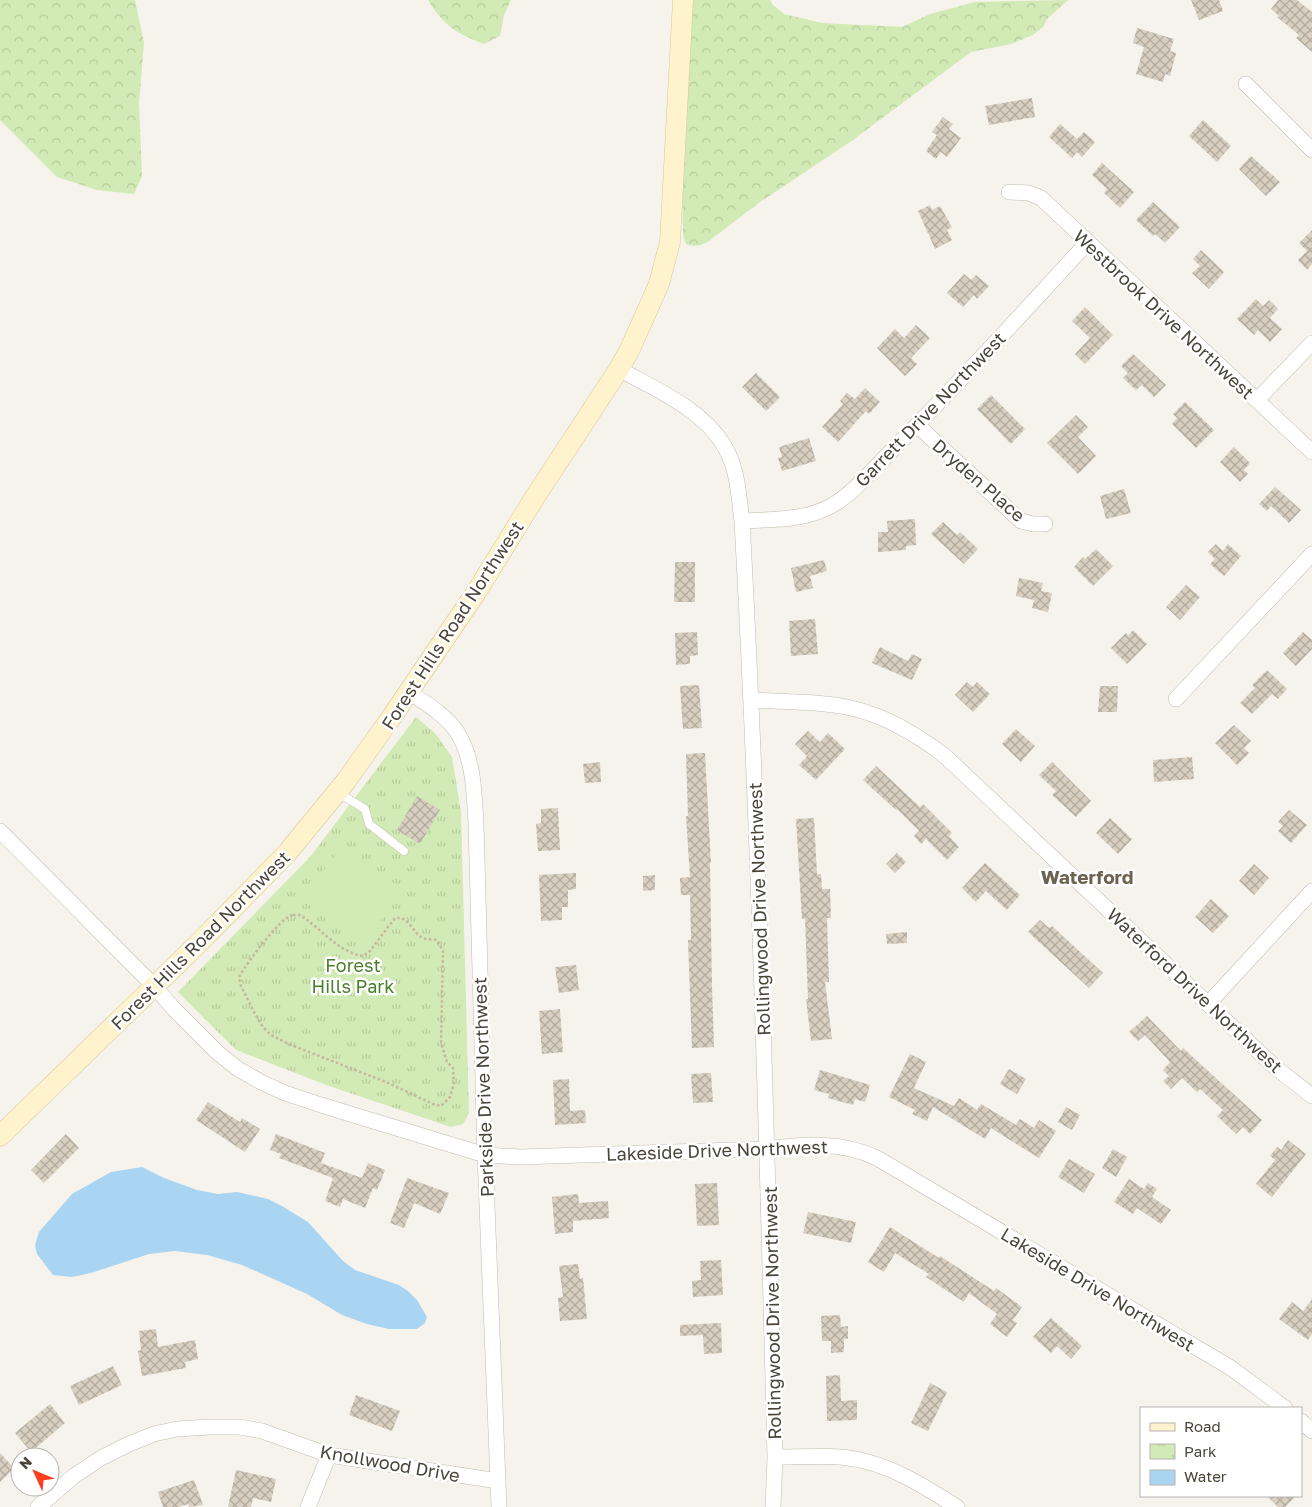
<svg xmlns="http://www.w3.org/2000/svg" width="1312" height="1507" font-family="'Golos Text',sans-serif">
  <style>
    .forest { fill: url(#forest-crowns) }
    .park { fill: url(#park-tufts) }
    .garden { fill: #d2eab5 }
    .water { fill: #a9d4f2 }
    .building { fill: url(#building-cross-hatch) }
    .lines { fill: none; stroke-linecap: round; stroke-linejoin: round }
    .lane-casing { stroke: #c2bbae; stroke-width: 9 }
    .street-casing { stroke: #c2bbae; stroke-width: 16 }
    .secondary-casing { stroke: #d6c79b; stroke-width: 21 }
    .path { stroke: #c4b79f; stroke-width: 2.5; stroke-dasharray: 2.5 2.5; stroke-linecap: butt }
    .lane { stroke: #fff; stroke-width: 8 }
    .street { stroke: #fff; stroke-width: 15 }
    .secondary { stroke: #fff3cd; stroke-width: 20 }
    .labels { text-anchor: middle; dominant-baseline: central; stroke-width: 5; stroke-linejoin: round; paint-order: stroke }
    .street-label { font-size: 18px; fill: #4b4439; stroke: #fff }
    .park-label { font-size: 18px; fill: #4a7f2a; stroke: #fff }
    .neighbourhood-label { font-size: 19px; font-weight: bold; fill: #6e6250; stroke: #fff }
  </style>
  <defs>
    <pattern id="forest-crowns" width="20" height="18" patternUnits="userSpaceOnUse" patternTransform="scale(1.25)"><rect width="20" height="18" fill="#d2eab5"/><path d="M2 6a3 3 0 1 1 6 0M12 15a3 3 0 1 1 6 0" fill="none" stroke="#b6ca9c"/></pattern>
    <pattern id="park-tufts" width="24" height="20" patternUnits="userSpaceOnUse" patternTransform="scale(1.25)"><rect width="24" height="20" fill="#d2eab5"/><path d="M3 7l-1-3M5 7V3M7 7l1-3M15 17l-1-3M17 17v-4M19 17l1-3" fill="none" stroke="#b6ca9c"/></pattern>
    <pattern id="building-cross-hatch" width="8" height="8" patternUnits="userSpaceOnUse" patternTransform="scale(1.25)"><rect width="8" height="8" fill="#d8cfc1"/><path d="M0 0l8 8M0 8l8-8" fill="none" stroke="#b1aa9e"/></pattern>
  </defs>
  <rect width="100%" height="100%" fill="#f6f3ec"/>
  <!-- forest -->
  <path class="forest" d="M0 0H135L144 43 139 103 142 176 134 194 97 190 57 177 0 120Z
    M428 0H511L504 15 500 36 484 44C456 33 444 26 428 0Z
    M689 0H770L773 5 784 14 822 23 902 27 930 14 975 2 1068 0 1047 19 1043 27 1033 35 1011 44 971 52 850 142 760 202 709 241C701 246 695 247 686 244L683 235 682 183Z"/>
  <!-- park -->
  <path class="park" d="M416 717 435 733 452 757 461 812 469 1113 463 1124 451 1127 329 1086 236 1050 178 992 310 857Z"/>
  <!-- garden -->
  <path class="garden" d="M343 846 403 890 362 946 301 898Z"/>
  <!-- water -->
  <path class="water" d="M142 1167 164 1178 197 1190 218 1194 237 1192 268 1199 282 1206 308 1222 342 1260 355 1270 399 1285 408 1291 417 1300 427 1317 425 1323 417 1329H389L367 1324 342 1315 307 1294 242 1265 207 1255 175 1251 149 1254 91 1273 72 1277 53 1275 37 1254 35 1245 39 1232 72 1194 111 1172Z"/>
  <!-- building -->
  <path class="building" d="M1191 0H1219L1223 11 1199 20Z
    M1278 0H1297L1312 12V52L1296 38 1299 35 1277 17 1279 16 1271 9Z
    M1137 28 1174 39 1170 51 1176 53 1170 76 1165 74 1163 82 1136 74 1144 47 1133 43Z
    M1032 98 1035 117 989 125 985 106Z
    M943 117 953 124 949 129 961 138 947 157 941 152 936 159 926 151 937 135 932 132Z
    M1203 120 1231 146 1217 162 1189 136Z
    M1060 124 1077 139 1084 132 1095 142 1082 157 1077 152 1072 158 1049 137Z
    M1251 156 1280 182 1266 196 1239 169Z
    M1102 163 1134 192 1120 208 1104 193 1107 189 1092 175Z
    M1153 202 1180 227 1165 243 1155 234 1153 236 1136 220Z
    M930 205 932 210 940 206 952 227 947 230 952 240 935 249 918 211Z
    M1312 230V264L1307 270 1298 260 1307 251 1299 243Z
    M1201 250 1224 272 1209 289 1192 273 1200 266 1193 259Z
    M964 274 971 280 976 275 989 286 977 299 974 295 963 307 947 293Z
    M1256 299 1263 306 1269 300 1278 309 1270 318 1282 329 1270 342 1258 330 1254 335 1237 319Z
    M1085 307 1113 335 1085 364 1075 354 1090 338 1072 321Z
    M916 325 930 338 911 358 917 364 905 376 877 348 895 329 904 338Z
    M1133 354 1166 385 1154 397 1142 385 1136 390 1123 378 1128 373 1121 366Z
    M756 373 780 397 766 411 742 387Z
    M865 388 880 402 869 414 866 411 838 442 822 427 843 404 840 401 847 393 855 399Z
    M991 395 1025 429 1011 444 977 409Z
    M1185 402 1214 430 1196 448 1172 424 1177 418 1173 414Z
    M1076 415 1088 427 1078 437 1096 456 1078 474 1047 443Z
    M809 438 816 461 782 471 778 458 782 457 779 447Z
    M1234 447 1250 463 1244 470 1248 474 1240 482 1220 462Z
    M1275 487 1301 510 1289 523 1271 506 1267 511 1259 504Z
    M1124 489 1131 513 1106 519 1100 496Z
    M915 519 916 545 906 546V550L878 552V532H888L887 521Z
    M943 522 957 535 960 532 978 549 964 564 931 534Z
    M1216 544 1223 551 1228 544 1241 556 1224 576 1210 564 1215 559 1208 552Z
    M1096 549 1113 566 1093 586 1074 567 1083 557 1085 559Z
    M824 560 827 571 810 576 813 588 796 592 791 568Z
    M675 562H695V602H674Z
    M1019 578 1043 583 1041 591 1052 593 1048 612 1032 608 1034 600 1016 596Z
    M1186 585 1200 597 1180 620 1166 607Z
    M815 619 818 654 791 656 789 621Z
    M1133 630 1147 644 1127 664 1111 648 1126 633 1128 636Z
    M697 632 698 655 690 656V664L676 665 675 633Z
    M1303 632 1312 640V649L1296 666 1283 653Z
    M880 647 908 661 912 654 922 659 912 680 872 663Z
    M1267 670 1287 689 1278 699 1272 694 1252 714 1240 703 1255 688 1252 685Z
    M967 682 973 687 977 682 990 694 973 712 955 695Z
    M699 685 702 728 683 729 680 686Z
    M1100 686H1118L1117 712H1098Z
    M1234 725 1251 741 1244 748 1249 753 1237 765 1215 743Z
    M1016 729 1035 746 1021 762 1002 744Z
    M808 731 820 742 828 733 845 749 816 780 799 765 807 756 795 744Z
    M705 753 711 863H710L712 987 714 1047 692 1048 688 940H691L690 895H681L680 878 690 877 686 816H688L686 754Z
    M1192 757 1194 779 1154 782 1153 760Z
    M600 762 601 782 585 783 583 764Z
    M1052 762 1091 801 1076 817 1052 795 1056 791 1039 775Z
    M876 766 920 807 923 804 952 833 949 836 959 847 947 860 926 839 921 844 914 836 919 831 897 809 896 810 863 780Z
    M417 796 440 810 420 844 397 830Z
    M558 808 560 850 538 851 536 824 541 823V809Z
    M1289 810 1307 825 1291 843 1278 831 1283 826 1278 822Z
    M814 818 817 874H821L822 889H830L831 918H827L829 982H825L832 1039 811 1041 806 999H808L805 919H802L796 819Z
    M1110 818 1132 839 1118 854 1096 833Z
    M897 853 906 862 895 873 886 864Z
    M985 863 1020 895 1007 910 986 891 976 902 962 888Z
    M1254 864 1269 878 1254 895 1239 881Z
    M576 873V889L568 890V907H562V920L541 921 539 875Z
    M655 875V890L643 891V876Z
    M1211 899 1229 916 1213 933 1195 917Z
    M1040 920 1049 928 1052 926 1103 973 1089 988 1028 932Z
    M907 932V943L887 944 886 934Z
    M576 965 579 990 559 993 555 967Z
    M560 1009 563 1052 542 1054 539 1011Z
    M1147 1016 1181 1051 1183 1048 1262 1120 1250 1134 1243 1127 1236 1134 1217 1116 1223 1110 1200 1089 1197 1092 1182 1078 1171 1089 1163 1081 1169 1076 1163 1070 1170 1062 1145 1035 1138 1041 1129 1032Z
    M910 1054 926 1062 914 1088 954 1106 959 1098 977 1110 981 1104 1016 1125 1020 1119 1034 1128 1039 1120 1056 1131 1039 1158 991 1128 985 1139 933 1107 927 1121 912 1114 915 1110 889 1097Z
    M1009 1069 1026 1079 1017 1094 1000 1084Z
    M820 1070 870 1085 865 1102 855 1099 853 1105 828 1098 829 1094 814 1090Z
    M711 1073 713 1102 693 1103 691 1074Z
    M569 1079 570 1111 585 1110 586 1123 555 1125 553 1080Z
    M208 1102 240 1122 242 1118 260 1129 245 1152 196 1120Z
    M1066 1107 1080 1115 1072 1130 1058 1122Z
    M66 1134 79 1148 44 1183 31 1170Z
    M276 1134 325 1153 321 1163 362 1178 368 1163 385 1170 377 1190 373 1188 365 1208 343 1199 340 1207 325 1201 333 1178 279 1158 281 1154 270 1150Z
    M1288 1140 1306 1154 1272 1197 1256 1184 1275 1160 1270 1156 1277 1147 1281 1150Z
    M1113 1149 1127 1157 1116 1177 1102 1168Z
    M1069 1159 1095 1174 1084 1193 1058 1177Z
    M407 1178 449 1193 440 1214 414 1203 404 1228 390 1223Z
    M1129 1179 1144 1189 1148 1183 1157 1189 1152 1197 1171 1210 1161 1224 1137 1208 1133 1214 1114 1202Z
    M717 1183 719 1225 697 1226 695 1184Z
    M578 1194 579 1203 608 1201 609 1218 573 1221V1232L555 1234 552 1197Z
    M808 1212 856 1222 851 1243 803 1233Z
    M890 1227 939 1258 940 1256 994 1291 996 1288 1022 1307 1013 1320 1017 1323 1007 1337 990 1324 997 1314 969 1293 964 1302 926 1277 929 1274 895 1253 884 1272 868 1262Z
    M721 1260 723 1295 693 1297 692 1281 701 1280 700 1261Z
    M578 1264 580 1279 583 1278 587 1319 560 1321 558 1298 563 1297 559 1266Z
    M1312 1299V1334L1308 1340 1279 1319 1292 1302 1303 1311Z
    M840 1315 841 1327 848 1326V1339H844V1352L831 1353V1341H822L821 1316Z
    M1051 1318 1082 1346 1071 1359 1057 1346 1051 1353 1033 1337Z
    M721 1323 722 1353 704 1354 703 1335 680 1336V1325Z
    M156 1329 158 1347 195 1340 198 1359 185 1362 186 1368 142 1376 138 1351 141 1350 139 1331Z
    M113 1366 122 1385 79 1405 70 1386Z
    M840 1375 841 1401 857 1400V1420L827 1421 826 1376Z
    M930 1383 947 1392 928 1431 911 1423Z
    M356 1395 400 1411 392 1431 349 1415Z
    M50 1404 65 1423 31 1452 15 1433Z
    M0 1453 14 1468 0 1482Z
    M236 1470 276 1479 271 1502 253 1498 251 1507H228Z
    M194 1480 203 1505 189 1507 188 1504 179 1507H163L158 1492Z
    M1267 1496H1296L1285 1507H1278Z"/>
  <g class="lines">
    <defs>
      <path id="lane" d="M337 792 365 809 369 824 404 851"/>
      <path id="street" d="M1246 84 1312 150
        M1009 192 1029 193 1041 198 1312 452
        M619 369C658 391 708 411 728 453 738 473 739 499 742 521 759 833 767 1145 775 1457L773 1507
        M1257 400 1312 343
        M917 425 1021 521 1033 524H1045
        M742 521C772 519 804 521 831 506 853 494 877 465 895 447 962 381 1024 311 1088 242
        M409 692C425 703 446 715 457 732 474 759 474 792 476 823L485 1155 499 1507
        M1176 699 1312 554
        M752 700C785 702 819 701 851 708 886 716 918 735 946 757L1276 1068 1312 1096
        M0 831 154 986 174 1009 218 1053 238 1069 261 1082 285 1093 321 1105 485 1155 521 1157 767 1149C805 1144 841 1141 877 1158L1231 1368 1285 1408
        M1208 1004 1312 891
        M1301 1421 1312 1431
        M775 1457C804 1457 836 1454 864 1461 898 1469 928 1489 957 1507
        M38 1507 74 1476 101 1458 129 1444 154 1434 177 1429 209 1427H240L262 1431 329 1455 498 1481
        M308 1507 329 1455"/>
      <path id="secondary" d="M0 1136 201 941 288 852 346 781 393 715 477 591 535 497 619 369 630 349 659 284 670 242 683 0"/>
    </defs>
    <!-- lane casing -->
    <use href="#lane" class="lane-casing"/>
    <!-- street casing -->
    <use href="#street" class="street-casing"/>
    <!-- secondary casing -->
    <use href="#secondary" class="secondary-casing"/>
    <!-- path -->
    <path class="path" d="M293 915H300L306 919C323 932 342 953 363 956L370 951 395 918C409 916 412 931 421 937 425 940 432 939 437 940L443 951 441 1043 447 1062 453 1068 454 1083 450 1097 441 1106 433 1104 386 1082 291 1045 271 1035 263 1027 254 1012 240 984V975C248 962 280 917 293 915Z"/>
    <!-- lane -->
    <use href="#lane" class="lane"/>
    <!-- street -->
    <use href="#street" class="street"/>
    <!-- secondary -->
    <use href="#secondary" class="secondary"/>
  </g>
  <g class="labels">
    <!-- street labels -->
    <g class="street-label">
      <text transform="translate(1164 314) rotate(43)">Westbrook Drive Northwest</text>
      <text transform="translate(930 409) rotate(-46)">Garrett Drive Northwest</text>
      <text transform="translate(979 480) rotate(41)">Dryden Place</text>
      <text transform="translate(452 625) rotate(-57)">Forest Hills Road Northwest</text>
      <text transform="translate(759 909) rotate(-92)">Rollingwood Drive Northwest</text>
      <text transform="translate(200 940) rotate(-45)">Forest Hills Road Northwest</text>
      <text transform="translate(1195 990) rotate(43)">Waterford Drive Northwest</text>
      <text transform="translate(483 1087) rotate(-92)">Parkside Drive Northwest</text>
      <text transform="translate(717 1150) rotate(-2)">Lakeside Drive Northwest</text>
      <text transform="translate(1098 1289) rotate(31)">Lakeside Drive Northwest</text>
      <text transform="translate(772 1313) rotate(-91)">Rollingwood Drive Northwest</text>
      <text transform="translate(390 1463) rotate(10)">Knollwood Drive</text>
    </g>
    <!-- park labels -->
    <g class="park-label">
      <text x="353" y="965">Forest<tspan x="353" dy="21">Hills Park</tspan></text>
    </g>
    <!-- neighbourhood labels -->
    <g class="neighbourhood-label">
      <text x="1087" y="876">Waterford</text>
    </g>
  </g>
  <!-- legend -->
  <rect x="1140" y="1407" width="162" height="90" fill="#ffffff" stroke="#b7b4b0"/>
  <rect x="1150" y="1423" width="25" height="8" fill="#fff3cd" stroke="#b7b4b0"/>
  <text x="1184" y="1432" font-size="15" fill="#4b4439">Road</text>
  <rect x="1150" y="1444" width="25" height="15" fill="url(#park-tufts)" stroke="#b7b4b0"/>
  <text x="1184" y="1457" font-size="15" fill="#4b4439">Park</text>
  <rect x="1150" y="1470" width="25" height="15" fill="#a9d4f2" stroke="#b7b4b0"/>
  <text x="1184" y="1482" font-size="15" fill="#4b4439">Water</text>
  <!-- north arrow -->
  <g transform="translate(35 1472) rotate(314)"><circle r="24" fill="#ffffff" stroke="#b7b4b0"/>
  <path d="M0-4L9 19L0 12L-9 19Z" fill="#fc3f1d"/>
  <text y="-8" font-size="14" font-weight="bold" text-anchor="middle" fill="#4b4439">N</text>
  </g>
</svg>
